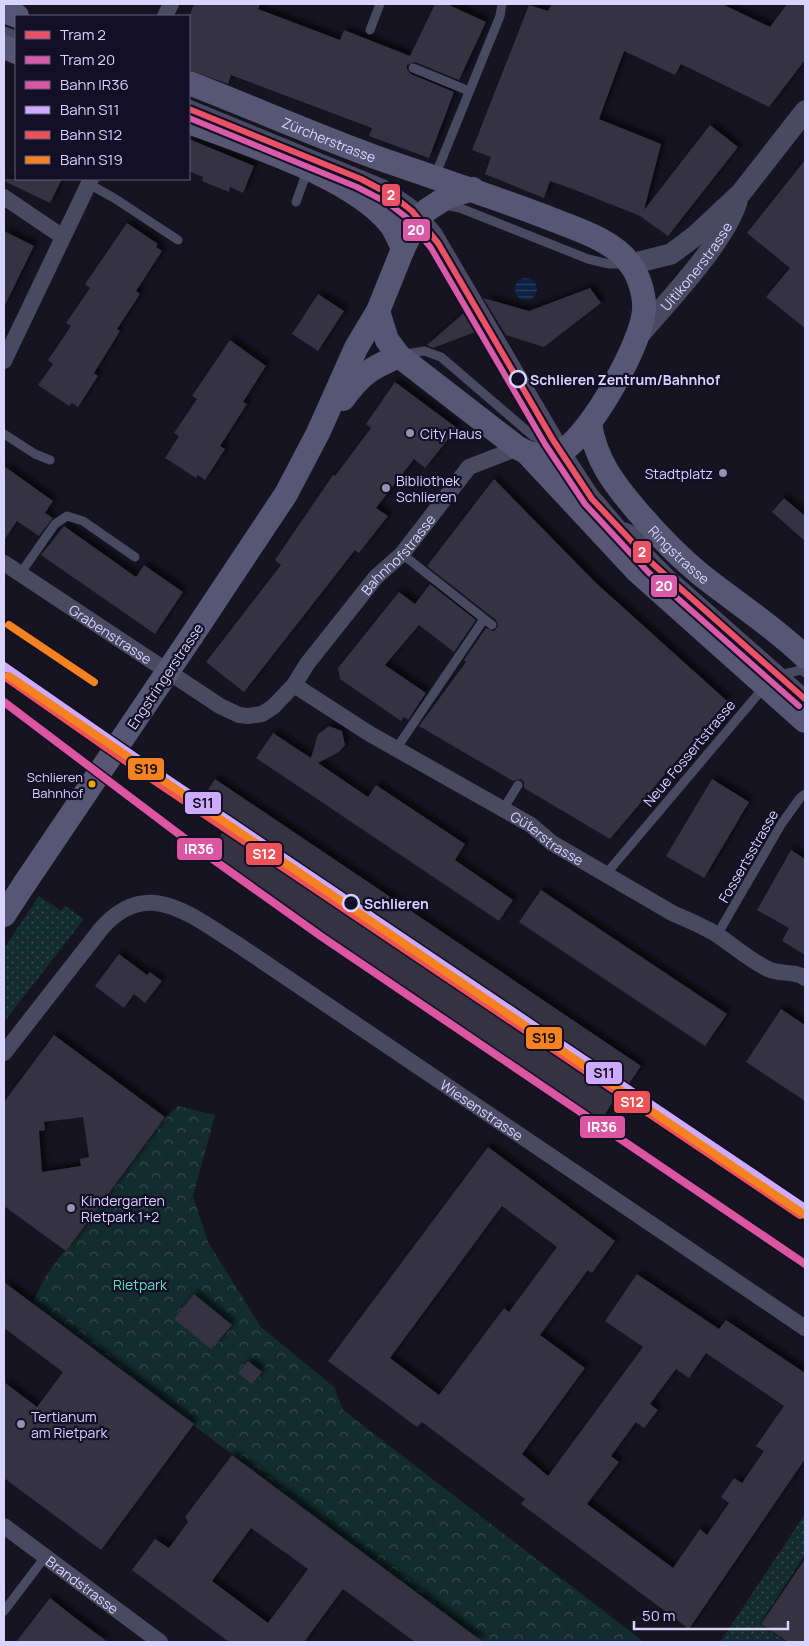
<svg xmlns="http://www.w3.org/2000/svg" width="809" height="1646" font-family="Manrope,sans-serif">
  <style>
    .grass { fill: url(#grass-dots) }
    .park { fill: url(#park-crowns) }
    .water { fill: url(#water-rules) }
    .building { fill: #343243; fill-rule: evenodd; filter: url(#shadow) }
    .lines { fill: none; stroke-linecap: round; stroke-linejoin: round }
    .service { stroke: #4a4962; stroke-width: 9 }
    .minor { stroke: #4a4962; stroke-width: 16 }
    .tertiary { stroke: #4a4962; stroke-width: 21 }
    .secondary { stroke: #575674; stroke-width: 24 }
    .secondary-bridge { stroke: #575674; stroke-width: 24 }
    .rail-1-casing { stroke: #130f26; stroke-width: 11 }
    .rail-2-casing { stroke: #130f26; stroke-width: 11 }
    .rail-3-casing { stroke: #130f26; stroke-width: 11 }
    .rail-4-casing { stroke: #130f26; stroke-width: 11 }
    .rail-1 { stroke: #db55a1; stroke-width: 8 }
    .rail-2 { stroke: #caf; stroke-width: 8 }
    .rail-3 { stroke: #ec5258; stroke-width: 8 }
    .rail-4 { stroke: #f58220; stroke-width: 8 }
    .tram-1-casing { stroke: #130f26; stroke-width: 10 }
    .tram-2-casing { stroke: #130f26; stroke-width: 10 }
    .tram-1 { stroke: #ea5166; stroke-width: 6 }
    .tram-2 { stroke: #d95aa7; stroke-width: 6 }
    .stop-dot { fill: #130f26; stroke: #d9d4ff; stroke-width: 2.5 }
    .poi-dot { fill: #9591b1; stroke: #130f26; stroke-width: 2 }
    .bus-dot { fill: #f7a600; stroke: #130f26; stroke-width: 2 }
    .labels { text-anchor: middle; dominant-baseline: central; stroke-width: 4.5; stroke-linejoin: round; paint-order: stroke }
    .bus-label { font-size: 13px; fill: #d9d4ff; stroke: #130f26; text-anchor: end }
    .street-label { font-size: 14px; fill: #d9d4ff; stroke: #130f26 }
    .stop-label { font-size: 14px; font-weight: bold; fill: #d9d4ff; stroke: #130f26; text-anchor: start }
    .poi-label { font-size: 14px; fill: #d9d4ff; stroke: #130f26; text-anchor: start }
    .park-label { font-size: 14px; fill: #5fe0c0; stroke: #130f26 }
    .line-badge { stroke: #130f26; stroke-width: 2 }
    .badge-label { font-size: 14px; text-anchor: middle; font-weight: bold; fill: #fff }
    .pale-badge-label { font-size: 14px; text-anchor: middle; font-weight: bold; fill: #111 }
  </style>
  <defs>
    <pattern id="grass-dots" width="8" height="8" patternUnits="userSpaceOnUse" patternTransform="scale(1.25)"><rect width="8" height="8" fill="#132c2d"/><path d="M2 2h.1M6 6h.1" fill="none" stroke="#354a4c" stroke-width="1.8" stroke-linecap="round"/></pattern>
    <pattern id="park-crowns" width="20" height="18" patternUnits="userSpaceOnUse" patternTransform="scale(1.25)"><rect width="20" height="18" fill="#132c2d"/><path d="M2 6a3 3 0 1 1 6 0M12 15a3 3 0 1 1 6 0" fill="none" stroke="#354a4c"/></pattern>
    <pattern id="water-rules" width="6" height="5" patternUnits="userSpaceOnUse" patternTransform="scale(1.25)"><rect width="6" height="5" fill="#0d2144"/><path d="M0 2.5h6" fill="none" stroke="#304060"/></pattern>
    <filter id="shadow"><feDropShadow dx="4.5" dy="-4.5" stdDeviation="2.5" flood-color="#0009"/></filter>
  </defs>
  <rect width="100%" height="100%" fill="#161421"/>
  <!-- grass -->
  <path class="grass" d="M39 896 61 911 65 906 84 919 4 1022V948Z
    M805 1514V1555L760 1624 786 1642H720Z"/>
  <!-- park -->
  <path class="park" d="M178 1106 215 1115 193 1196 208 1242 261 1327 334 1387 343 1410 644 1642H482L32 1304 45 1277 165 1117Z"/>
  <!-- water -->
  <path class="water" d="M515 289a11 11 0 1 1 22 0a11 11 0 1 1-22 0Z"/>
  <!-- building -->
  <path class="building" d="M194 4H260L258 9 340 40 344 30 410 56 435 4H447L486 22 459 80 415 62 407 65V69L411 74 454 92 429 158 369 136 372 128 231 75 228 84 189 70V17Z
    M552 4H722L770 27 787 4H805V60L769 107 681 64 675 75 624 51 599 119 661 144 644 210 710 125 738 147 668 236 640 216 570 188 550 181 544 198 485 174 491 157 472 150 529 5 548 11Z
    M189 139 254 166 243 193 230 187 229 192 202 181 203 177 189 171Z
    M805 160V328L766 297 790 268 747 233Z
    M4 179H62L50 203 4 181Z
    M127 223 158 244 156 247 162 251 136 291 140 294 117 329 120 331 94 373 98 376 78 407 72 403 69 406 38 385 53 364 48 360 71 326 66 323 90 288 85 284Z
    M4 231 34 246 4 307Z
    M590 288 601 303 544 347 506 335 483 298 529 311Z
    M318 294 344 311 318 351 292 334Z
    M473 305 488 330 483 329 433 348 427 345Z
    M230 340 266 366 243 402 247 404 220 446 225 449 205 480 198 475 196 478 165 458 179 436 174 433 197 399 192 396Z
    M395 382 457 428 425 468 414 459 376 508 388 516 359 553 355 550 244 692 206 662 281 565 275 560 333 475 335 476 371 428 366 424Z
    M4 466 53 501 45 513 53 518 39 536 17 521 4 540Z
    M494 479 595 582 727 701 610 839 524 788V782L521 779 513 781 419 726 466 662 464 660 486 628 494 631 498 626 496 620 427 566Z
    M784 498 805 516V541L772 512Z
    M64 526 136 577 144 565 183 592 155 634 41 555Z
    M430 584 476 620 454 652 419 625 385 665 426 693 408 720 404 717 401 721 340 679 338 668 399 592 415 604Z
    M329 726 342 731 345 745 339 752 318 763 368 797 376 785 465 844 455 860 513 900 499 921 256 758 273 733 311 758 318 734Z
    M215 779 641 1066 628 1085 625 1083 600 1122 319 931 209 852 233 818 203 798Z
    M712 779 749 802 704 878 666 856Z
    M791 850 805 859V955L782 941 789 928 757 910Z
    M541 890 727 1014 705 1046 519 922Z
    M119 954 147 975 150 972 162 981 145 1003 134 994 124 1008 95 986Z
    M781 1009 805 1025V1101L746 1062Z
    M54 1035 165 1117 66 1251 4 1206V1102ZM83 1117 89 1157 80 1159 81 1166 42 1172 39 1131 45 1130 44 1122Z
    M488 1147 615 1241 592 1273 588 1270 540 1335 585 1368 522 1454 548 1476 643 1347 605 1321 637 1274 719 1329 726 1320 805 1373V1459L689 1629 521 1504 525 1499 422 1422 417 1427 328 1361ZM502 1206 557 1247 509 1312 504 1308 439 1395 390 1358ZM706 1353 784 1406 756 1446 764 1451 742 1483 734 1478 721 1497 729 1503 707 1535 700 1529 673 1568 587 1504 619 1462 611 1456 636 1422 644 1428 658 1410 650 1404 676 1369 689 1378Z
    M4 1282 194 1424 101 1550 4 1478V1382L37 1407 63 1372 4 1328Z
    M194 1294 232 1325 211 1349 174 1319Z
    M248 1361 262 1372 252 1384 238 1373Z
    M232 1455 338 1534 483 1642H415L343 1589 304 1642H229L132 1570 155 1539 169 1548 188 1522 185 1517ZM251 1528 308 1569 268 1623 212 1581Z
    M805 1559V1642H788L761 1624Z
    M50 1598 78 1620 108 1642H16Z"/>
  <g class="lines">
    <!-- service -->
    <path class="service" d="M370 30 380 4
      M4 31 16 35
      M413 68 469 91
      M189 104 384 184 413 204 437 231 565 449 593 492 621 525 669 573 805 693
      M435 176 500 16 502 4
      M89 184 114 198 178 240
      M296 202 308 169
      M444 205 460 208 588 259 609 264H625
      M401 355 424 351 441 357 533 436 557 447
      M4 434 35 454 50 460
      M626 527 652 540
      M402 554 492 625
      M20 574 55 524 67 516 83 521 135 557
      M396 749 484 619
      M504 808 518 785
      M606 874 765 686 784 674 801 670 805 673
      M717 935 782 823 800 798 805 794
      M4 1611 45 1557"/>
    <!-- minor -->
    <g class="minor">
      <path d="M165 16 171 4"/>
      <path d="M4 197 63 237"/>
      <path d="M4 361 91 179"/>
      <path id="s1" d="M4 563 220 706 239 715 248 716 262 714 273 707 294 685 307 664 376 577 402 554 469 467 518 448"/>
      <path id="s2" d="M294 685 370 734 531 825 552 843 674 914C689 920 702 926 716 934 734 946 749 960 768 969 780 975 793 970 805 978"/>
      <path id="s3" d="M4 1053 101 929C147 876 190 915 237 944L805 1328"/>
      <path id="s4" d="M4 1526 160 1642"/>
    </g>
    <!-- tertiary -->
    <g class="tertiary">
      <path d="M631 264 671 254 695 236 741 193 805 111"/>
      <path id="s5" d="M640 334C670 299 723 244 737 202"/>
    </g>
    <!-- secondary -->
    <g class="secondary">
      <path d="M4 11 17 16"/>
      <path d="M4 47 16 52"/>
      <path id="s6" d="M189 83C251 107 312 134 375 157 432 177 489 195 546 217 573 228 613 239 630 264 639 275 645 296 644 310 642 343 592 431 565 449 551 459 532 456 518 448L399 356 387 340 378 311"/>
      <path d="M189 122C246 144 353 176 391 225 396 232 399 240 403 249"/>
      <path d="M343 399C361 374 371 368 399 356"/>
      <path id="s7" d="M590 424C596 461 614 484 638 512 657 534 678 556 700 574 735 602 773 626 805 657"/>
      <path d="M528 454 637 571 805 721"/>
      <path d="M191 637 286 494 318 433 356 348 378 311 403 249 418 219 427 210 447 197 473 189"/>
      <path d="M4 915 25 883"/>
    </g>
    <!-- secondary-bridge -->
    <path class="secondary-bridge" d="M25 883 191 637"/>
    <defs>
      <path id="rail-1" d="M4 702 204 853 322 937 805 1264"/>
      <path id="rail-2" d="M4 666 151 768 805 1208"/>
      <path id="rail-3" d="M4 676 146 775 800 1215"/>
      <path id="rail-4" d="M9 625 94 682
        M9 676 805 1215"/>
    </defs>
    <!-- rail-1 casing -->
    <use href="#rail-1" class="rail-1-casing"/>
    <!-- rail-2 casing -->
    <use href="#rail-2" class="rail-2-casing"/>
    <!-- rail-3 casing -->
    <use href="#rail-3" class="rail-3-casing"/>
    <!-- rail-4 casing -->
    <use href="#rail-4" class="rail-4-casing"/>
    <!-- rail-1 -->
    <use href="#rail-1" class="rail-1"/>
    <!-- rail-2 -->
    <use href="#rail-2" class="rail-2"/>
    <!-- rail-3 -->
    <use href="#rail-3" class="rail-3"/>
    <!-- rail-4 -->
    <use href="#rail-4" class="rail-4"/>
    <defs>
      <path id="tram-1" d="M189 109 361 179 393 196 412 211 438 243 553 440 592 499 654 565 805 699"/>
      <path id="tram-2" d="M189 118 357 187 388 203 406 217 431 248 545 444 585 504 648 572 799 706"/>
    </defs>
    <!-- tram-1 casing -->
    <use href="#tram-1" class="tram-1-casing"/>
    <!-- tram-2 casing -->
    <use href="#tram-2" class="tram-2-casing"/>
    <!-- tram-1 -->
    <use href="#tram-1" class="tram-1"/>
    <!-- tram-2 -->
    <use href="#tram-2" class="tram-2"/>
  </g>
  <!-- markers -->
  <g class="stop-dot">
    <circle cx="518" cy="379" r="8"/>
    <circle cx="351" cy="903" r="8"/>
  </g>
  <g class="poi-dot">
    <circle cx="410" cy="433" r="5"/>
    <circle cx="723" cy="473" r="5"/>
    <circle cx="386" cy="488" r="5"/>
    <circle cx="71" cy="1208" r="5"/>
    <circle cx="21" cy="1424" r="5"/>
  </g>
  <circle class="bus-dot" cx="92" cy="784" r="4.5"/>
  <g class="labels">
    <!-- bus labels -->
    <g class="bus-label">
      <text x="83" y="777">Schlieren<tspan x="83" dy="16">Bahnhof</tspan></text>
    </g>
    <!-- street labels -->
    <g class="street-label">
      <text stroke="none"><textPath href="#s6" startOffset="151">Zürcherstrasse</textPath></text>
      <text stroke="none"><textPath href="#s5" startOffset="88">Uitikonerstrasse</textPath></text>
      <text stroke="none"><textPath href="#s7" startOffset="161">Ringstrasse</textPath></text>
      <text stroke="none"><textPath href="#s1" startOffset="514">Bahnhofstrasse</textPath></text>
      <text stroke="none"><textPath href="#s1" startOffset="128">Grabenstrasse</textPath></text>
      <text transform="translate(165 676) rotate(-56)">Engstringerstrasse</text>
      <text transform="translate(689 753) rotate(-50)">Neue Fossertstrasse</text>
      <text stroke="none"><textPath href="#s2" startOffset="296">Güterstrasse</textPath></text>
      <text transform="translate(748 856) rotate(-60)">Fossertsstrasse</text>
      <text stroke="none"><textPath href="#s3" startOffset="608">Wiesenstrasse</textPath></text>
      <text stroke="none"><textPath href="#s4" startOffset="98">Brandstrasse</textPath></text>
    </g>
    <!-- stop labels -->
    <g class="stop-label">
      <text x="530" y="379">Schlieren Zentrum/Bahnhof</text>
      <text x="364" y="903">Schlieren</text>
    </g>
    <!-- poi labels -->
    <g class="poi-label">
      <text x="420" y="433">City Haus</text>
      <text x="713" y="473" text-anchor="end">Stadtplatz</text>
      <text x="396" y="480">Bibliothek<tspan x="396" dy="16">Schlieren</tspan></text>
      <text x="81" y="1200">Kindergarten<tspan x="81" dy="16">Rietpark 1+2</tspan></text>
      <text x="31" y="1416">Tertianum<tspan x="31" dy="16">am Rietpark</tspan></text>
    </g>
    <!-- park labels -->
    <g class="park-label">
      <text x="140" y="1284">Rietpark</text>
    </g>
  </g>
  <g class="line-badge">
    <rect x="381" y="183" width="20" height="24" rx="5" fill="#ea5166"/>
    <rect x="402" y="218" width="29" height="24" rx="5" fill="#d95aa7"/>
    <rect x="632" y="540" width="20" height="24" rx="5" fill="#ea5166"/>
    <rect x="650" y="574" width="28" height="24" rx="5" fill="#d95aa7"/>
    <rect x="127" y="757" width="38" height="24" rx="5" fill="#f58220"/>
    <rect x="184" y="791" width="38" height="24" rx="5" fill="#caf"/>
    <rect x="176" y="837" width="47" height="24" rx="5" fill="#db55a1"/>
    <rect x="245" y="842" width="38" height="24" rx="5" fill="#ec5258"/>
    <rect x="525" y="1026" width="38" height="24" rx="5" fill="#f58220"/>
    <rect x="585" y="1061" width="38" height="24" rx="5" fill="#caf"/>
    <rect x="613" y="1090" width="38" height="24" rx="5" fill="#ec5258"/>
    <rect x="579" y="1115" width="47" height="24" rx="5" fill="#db55a1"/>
  </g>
  <g class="badge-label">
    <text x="391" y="200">2</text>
    <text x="416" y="235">20</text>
    <text x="642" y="557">2</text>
    <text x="664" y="591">20</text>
    <text x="199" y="854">IR36</text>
    <text x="264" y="859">S12</text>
    <text x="632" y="1107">S12</text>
    <text x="602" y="1132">IR36</text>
  </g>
  <g class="pale-badge-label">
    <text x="146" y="774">S19</text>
    <text x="203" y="808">S11</text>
    <text x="544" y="1043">S19</text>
    <text x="604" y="1078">S11</text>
  </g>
  <!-- border -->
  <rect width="809" height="1646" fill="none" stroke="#d9d4ff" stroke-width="10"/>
  <!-- legend -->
  <rect x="15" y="15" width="175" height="165" fill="#130f26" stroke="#625e7d"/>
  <rect x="25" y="31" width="25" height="8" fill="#ea5166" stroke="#625e7d"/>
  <text x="60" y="40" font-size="15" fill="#d9d4ff">Tram 2</text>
  <rect x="25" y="56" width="25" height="8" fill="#d95aa7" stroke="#625e7d"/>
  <text x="60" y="65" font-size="15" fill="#d9d4ff">Tram 20</text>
  <rect x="25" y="81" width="25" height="8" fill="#db55a1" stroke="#625e7d"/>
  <text x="60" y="90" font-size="15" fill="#d9d4ff">Bahn IR36</text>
  <rect x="25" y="106" width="25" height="8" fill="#ccaaff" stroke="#625e7d"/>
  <text x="60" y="115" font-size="15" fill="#d9d4ff">Bahn S11</text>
  <rect x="25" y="131" width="25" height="8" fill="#ec5258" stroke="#625e7d"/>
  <text x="60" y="140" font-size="15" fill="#d9d4ff">Bahn S12</text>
  <rect x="25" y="156" width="25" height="8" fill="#f58220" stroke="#625e7d"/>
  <text x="60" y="165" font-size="15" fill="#d9d4ff">Bahn S19</text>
  <!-- scale -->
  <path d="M634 1621v8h154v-8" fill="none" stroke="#d9d4ff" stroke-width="2.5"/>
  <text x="642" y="1621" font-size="15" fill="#d9d4ff" stroke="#130f26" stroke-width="4" paint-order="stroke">50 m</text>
</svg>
